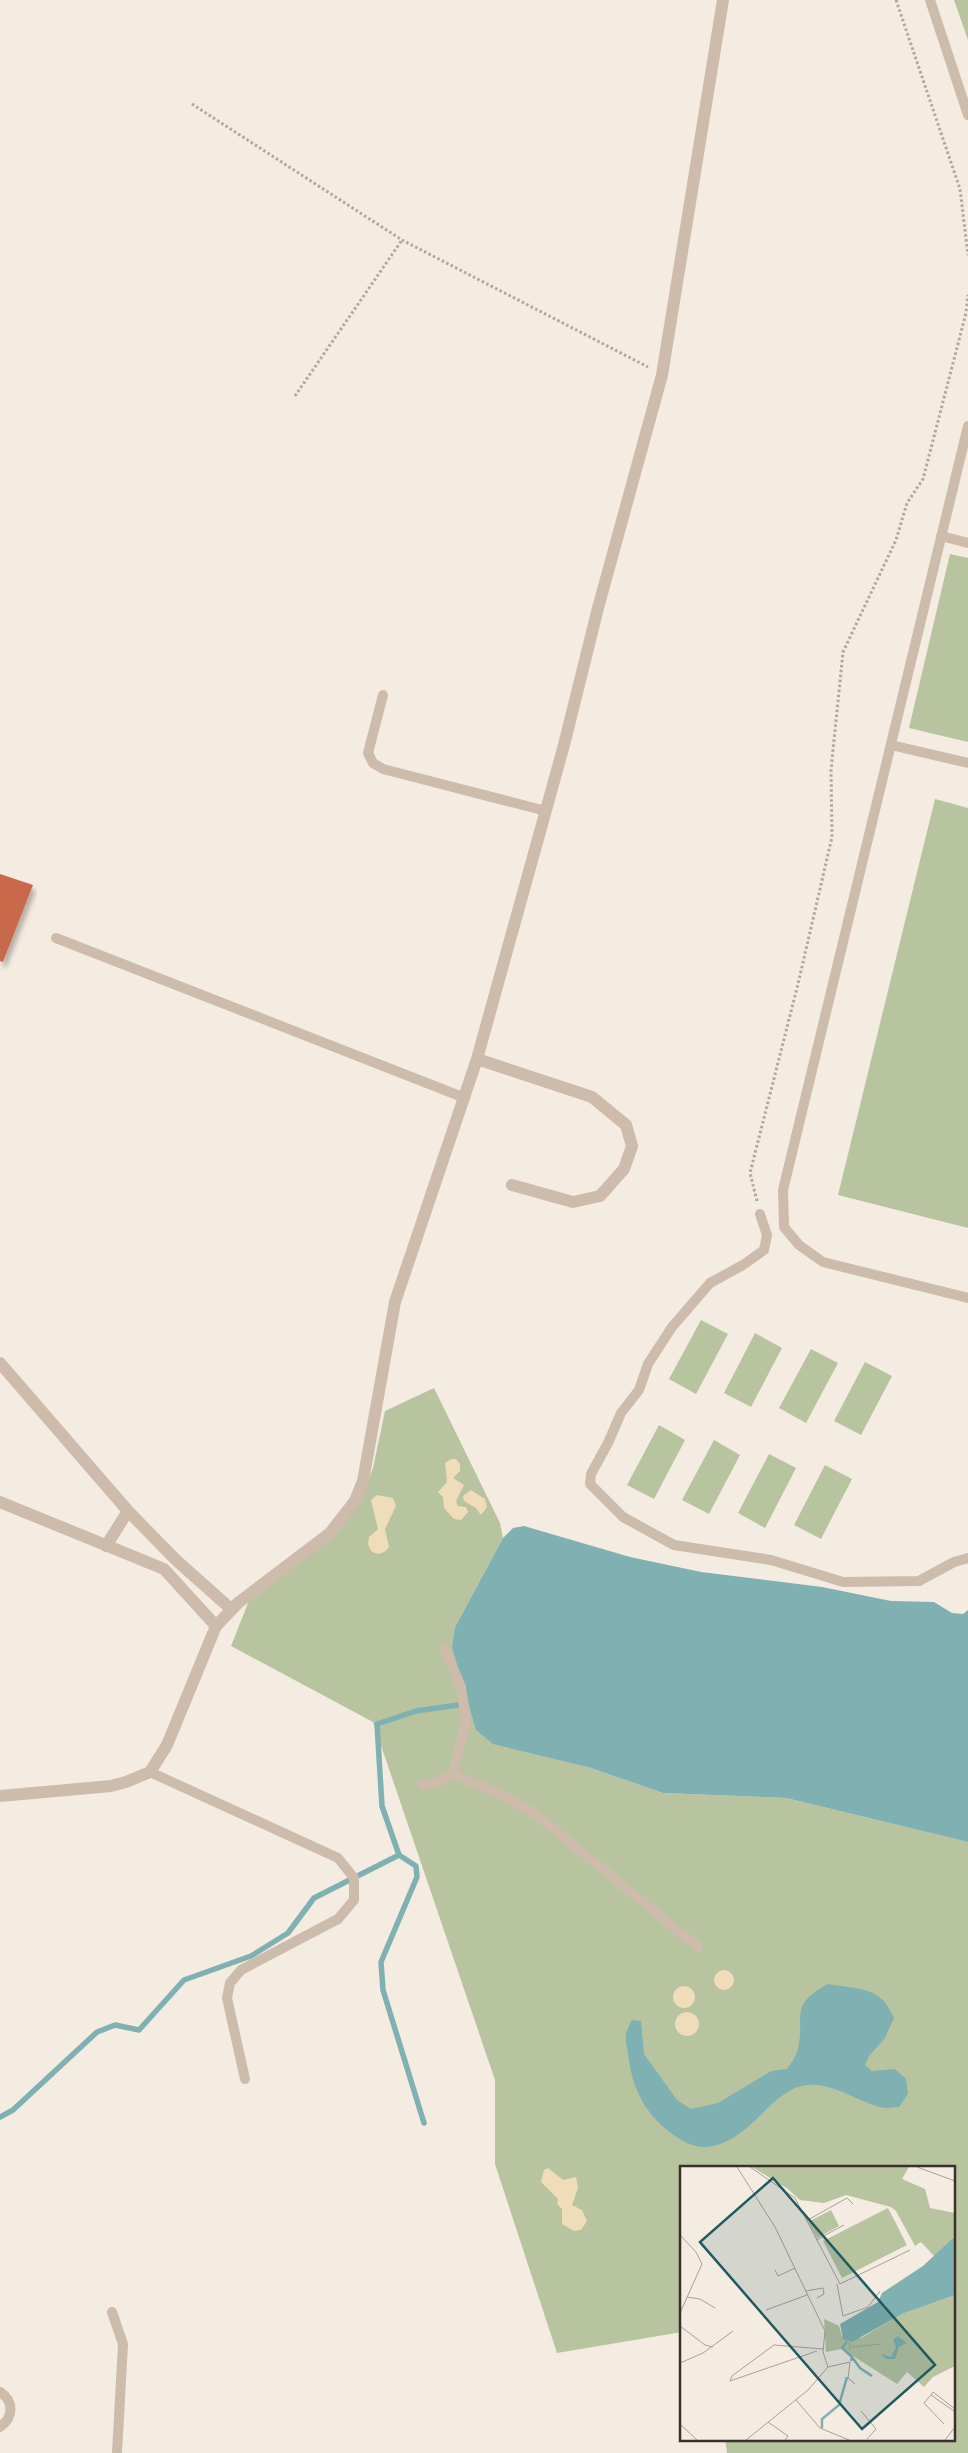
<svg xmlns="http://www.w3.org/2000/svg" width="968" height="2453" font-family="'Varela Round',sans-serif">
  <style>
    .green { fill: #b8c4a0 }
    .sand { fill: #efdcb8 }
    .water { fill: #7fb0b2 }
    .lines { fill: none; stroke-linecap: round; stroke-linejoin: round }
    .stream { stroke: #7fb0b2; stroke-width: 5.5 }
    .building { fill: #c8694b; filter: url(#shadow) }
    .path { stroke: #b9a596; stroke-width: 3; stroke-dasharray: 2.5 2.5; stroke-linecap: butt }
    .service { stroke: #cdbbac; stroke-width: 10 }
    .minor { stroke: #cdbbac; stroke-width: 12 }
    .inset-river { fill: none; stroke: #7fb0b2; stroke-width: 2.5 }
    .inset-road { fill: none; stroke: #aaa098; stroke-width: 1 }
    .view { fill: #1f5a5e; fill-opacity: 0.15; stroke: #1f5a5e; stroke-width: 2.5 }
    .inset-edge { fill: none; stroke: #3b302b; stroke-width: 2.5 }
  </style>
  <defs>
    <filter id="shadow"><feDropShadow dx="3" dy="5.5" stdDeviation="2.5" flood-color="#0004"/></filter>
  </defs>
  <rect width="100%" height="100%" fill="#f4ebe1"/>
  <!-- green -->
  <path class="green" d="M954 0H968V40Z
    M950 554 968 558V742L909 728Z
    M935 799 968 808V1228L838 1195Z
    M701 1320 728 1334 696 1394 669 1379Z
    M755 1333 782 1348 751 1407 724 1393Z
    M811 1349 838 1363 806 1423 779 1408Z
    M865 1362 892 1376 861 1435 834 1421Z
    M434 1388 500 1523 503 1538 455 1627 588 1767 663 1793 786 1798 968 1842V2453H727L725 2439H954V2167H682V2332L557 2353 495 2164V2080L373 1722 231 1646 250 1598 361 1500 373 1468 385 1411Z
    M659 1425 685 1440 654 1499 627 1485Z
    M714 1440 740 1455 709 1514 682 1500Z
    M769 1454 796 1468 765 1528 738 1513Z
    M825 1465 852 1479 821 1539 794 1525Z"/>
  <!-- sand -->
  <path class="sand" d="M451 1459H456L460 1464V1471L453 1478 464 1485 456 1501 458 1506 466 1507 468 1512 461 1520 454 1519 444 1508 443 1497 438 1492 447 1482 445 1463Z
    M471 1490 485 1499 487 1507 481 1515 476 1508 464 1501 463 1496Z
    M377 1495 393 1498 396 1506 385 1529 389 1547C384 1554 378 1556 371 1551L368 1544 369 1537 378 1529 371 1500Z
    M714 1980a10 10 0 1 1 20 0a10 10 0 1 1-20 0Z
    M673 1997a11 11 0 1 1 22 0a11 11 0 1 1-22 0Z
    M675 2024a12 12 0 1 1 24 0a12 12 0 1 1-24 0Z
    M548 2168 563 2180 576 2177 578 2188 572 2205 582 2210 587 2221 581 2230 574 2231 562 2224V2209L557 2204 558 2199 541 2182 544 2170Z"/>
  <!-- water -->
  <path class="water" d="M524 1526 630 1557 701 1572 822 1587 891 1601 934 1602 952 1613 963 1614 968 1610V1842L786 1798 663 1793 588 1767 493 1744 476 1730 452 1647 455 1627 503 1538 513 1528Z
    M828 1984C860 1990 880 1985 894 2018L885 2038 869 2056 865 2065 872 2071 895 2069 906 2079 908 2094 899 2107C893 2107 886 2109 880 2107 856 2101 834 2083 808 2085 770 2088 752 2143 706 2147 696 2148 683 2142 675 2136 645 2115 632 2089 628 2053 627 2047 625 2040 626 2034 627 2030 630 2024 632 2020L641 2021 644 2054 677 2100 691 2109 718 2103 771 2071 787 2069C790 2064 795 2058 797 2052 807 2018 786 2006 828 1984Z"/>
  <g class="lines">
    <!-- stream -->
    <path class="stream" d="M399 1855 416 1866 417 1877 381 1962 383 1990 424 2123
      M0 2117 13 2110 97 2032 115 2025 139 2030 184 1980 251 1956 288 1933 314 1898 399 1855 382 1806 377 1724 416 1711 465 1704"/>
  </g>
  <!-- building -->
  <path class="building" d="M0 874 33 885 3 962 0 961Z"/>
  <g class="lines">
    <!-- path -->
    <path class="path" d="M896 0 960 189 968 255
      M192 104 402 240 648 367
      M295 396 402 240
      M757 1201 750 1173 798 984 832 837 831 770 843 652 896 540 907 503 923 479 966 313 968 295"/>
    <!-- service -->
    <path class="service" d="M930 0 968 115
      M968 426 783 1190 784 1227 799 1245 823 1262 968 1298
      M941 536 968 543
      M383 695 368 753 373 763 383 769 546 811
      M891 745 968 763
      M56 938 465 1098
      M760 1214 767 1235 764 1250 743 1265 710 1283 672 1327 648 1364 639 1390 621 1413 608 1443 591 1474 590 1484 623 1517 674 1545 771 1560 843 1582 919 1581 954 1562 968 1558
      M150 1772 338 1858 354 1878V1900L338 1919 241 1970 230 1983 227 1998 245 2079
      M453 1774 497 1793 534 1813 698 1947
      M422 1785 437 1783 453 1774 466 1721 461 1687 444 1647
      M112 2312 123 2344 117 2453
      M0 2392C14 2401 14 2417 0 2427"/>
    <!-- minor -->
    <path class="minor" d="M477 1059 592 1097 626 1125 632 1146 624 1169 600 1196 573 1202 512 1185
      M0 1363 128 1511 176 1560 231 1609
      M0 1502 164 1569 216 1626
      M106 1546 128 1511
      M0 1796 111 1786 126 1782 150 1772 167 1745 216 1626 238 1603 330 1533 355 1501 363 1481 395 1302 477 1059 564 745 598 608 662 375 723 0"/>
  </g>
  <!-- overview -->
  <g transform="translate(680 2166)">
    <rect width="275" height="275" fill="#f4ebe1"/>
    <path d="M72 1H229L222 13 245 23 250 42 275 47V73L255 91 241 76 235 80 216 45 211 41 166 29 144 37 120 34 108 23ZM208 42 227 79 162 112 143 75ZM151 44 159 60 137 72 128 56ZM275 129V200L253 211 244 221 227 206 217 218 162 183 146 186 144 153 159 160 162 170 181 172 222 148Z" fill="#b8c4a0"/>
    <path d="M272 73H275V129L222 148 172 176 163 172 160 158 198 136 202 127 243 100ZM218 170 227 177 219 181 215 193H206L201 188 211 191 216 181 213 174Z" fill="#7fb0b2"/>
    <path class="inset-river" d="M167 176 162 182 172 191 171 195M172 191 180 202 192 210M142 262V253L159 239 167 211"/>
    <path class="inset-road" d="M57 1 95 61 145 165 143 186 148 201 128 224 66 274M70 1 115 32 160 118 230 84M237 1 275 15M126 55 167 32 173 38M0 69 16 86 22 98 0 147M136 74 164 59M95 104 98 110 115 102M157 118 163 150 188 141 200 125M126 125 143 122 144 128 137 132M7 131 20 133 35 142M86 144 127 129M0 160 25 179 33 181M162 172 169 176 170 184M171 181 201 178M0 197 23 187 53 165M148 201 170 196 168 212 175 218M50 215 52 210 94 179 143 183M50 215 137 185M251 229 244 237 264 258M116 234 140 262 169 274M275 243 253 226 251 229 275 246M181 245 196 263 187 273M88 256 108 270 105 274M0 258 17 274M265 274 275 261"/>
    <path class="view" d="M93 12 255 199 182 263 20 76Z"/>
    <rect width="275" height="275" class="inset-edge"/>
  </g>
</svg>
